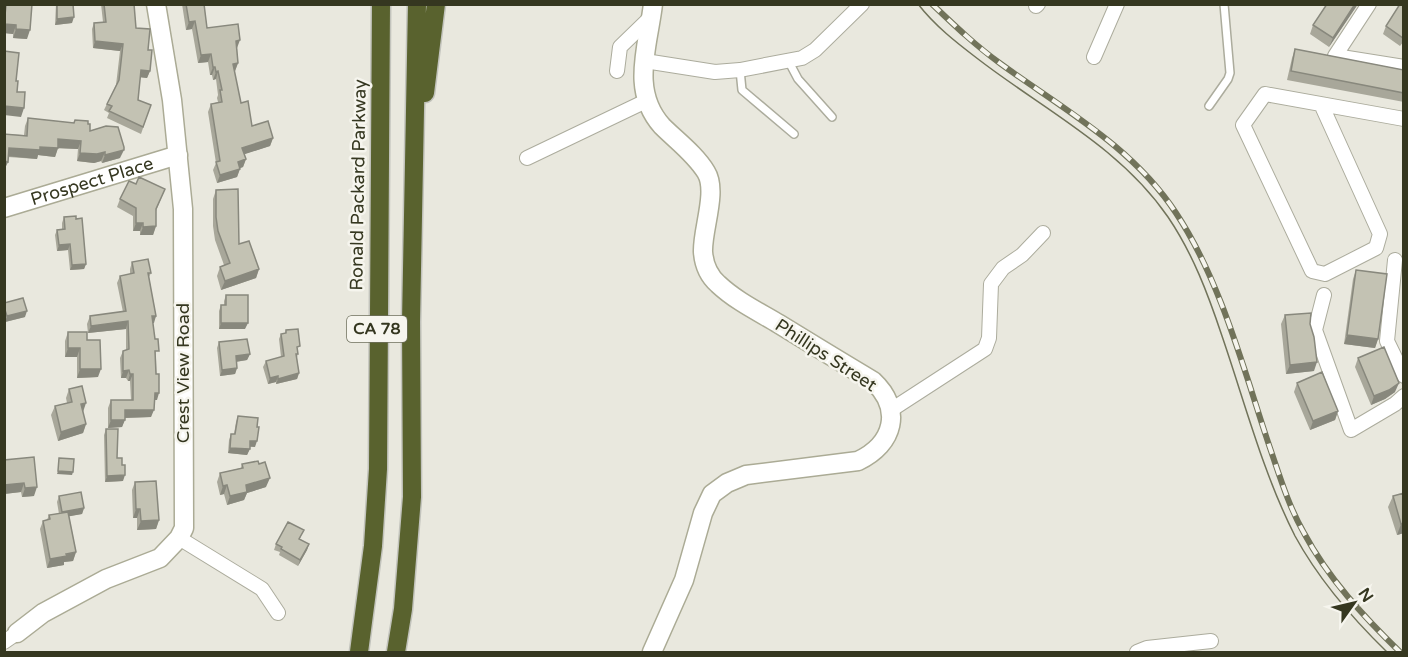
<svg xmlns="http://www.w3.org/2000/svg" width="1408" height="657" font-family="'Varela Round',sans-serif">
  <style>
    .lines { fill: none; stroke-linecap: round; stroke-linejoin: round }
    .lane-casing { stroke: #acac9d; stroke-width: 10 }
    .street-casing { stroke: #acac9d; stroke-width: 16 }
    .secondary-casing { stroke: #abab95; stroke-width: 21 }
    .highway-casing { stroke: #c2c3bc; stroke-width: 21 }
    .lane { stroke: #fff; stroke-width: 7 }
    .street { stroke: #fff; stroke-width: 14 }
    .secondary { stroke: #fff; stroke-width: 18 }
    .highway { stroke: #59622e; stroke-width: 18 }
    .tram { stroke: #71735a; stroke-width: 1.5 }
    .rail-casing { stroke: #71735a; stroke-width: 6 }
    .rail { stroke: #f6f5ee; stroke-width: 4; stroke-dasharray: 11; stroke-linecap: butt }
    .wall { fill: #a8a79a }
    .shaded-wall { fill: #88887d }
    .building { fill: #c3c2b3; stroke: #88887d; stroke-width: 1.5 }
    .labels { text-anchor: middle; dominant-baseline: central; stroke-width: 5; stroke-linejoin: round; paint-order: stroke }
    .shield { fill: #f6f5ee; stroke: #6f705e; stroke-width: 1.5 }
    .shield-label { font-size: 16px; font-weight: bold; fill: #353720 }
    .street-label { font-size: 18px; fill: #353720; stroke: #f6f5ee }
  </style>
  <rect width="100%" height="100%" fill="#e9e8de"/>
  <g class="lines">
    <defs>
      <path id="lane" d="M789 62 798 79 832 117
        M740 70 742 90 794 134
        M1209 106 1228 79 1230 73 1224 4"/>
      <path id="street" d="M1369 4 1335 56 1404 67
        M1036 6 1038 4
        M1094 57 1117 4
        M645 61 715 72 740 70 802 58 815 50 862 4
        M617 71 620 47 652 16
        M1321 104 1380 234 1376 248 1325 274 1312 271 1243 125 1265 94 1404 119
        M527 158 646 101
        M1395 260 1387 341 1404 376
        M1324 295 1315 330 1351 430 1395 404 1404 396
        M891 410 985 349 989 338 991 284 1003 268 1022 255 1043 233
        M179 538 262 589 278 613
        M4 642 17 633
        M1137 652 1147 648 1211 641"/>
      <g id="secondary">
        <path id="s1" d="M4 208 178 155"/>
        <path d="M17 633 43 613 106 579 160 558 179 538 184 528 183 209 172 100 156 4"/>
        <path d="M652 652 684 580 703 513 712 494 727 483 746 475 858 461C894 444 903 409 873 381 841 362 810 343 779 324 759 312 736 301 718 284 709 276 704 265 703 252 702 230 718 191 706 172 695 154 677 141 662 126 630 90 648 47 653 4"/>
      </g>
      <path id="highway" d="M425 93 436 4
        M359 652 373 546 378 469 381 4
        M396 652 403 609 412 497 411 322 417 4"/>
    </defs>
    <!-- lane casing -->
    <use href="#lane" class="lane-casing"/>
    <!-- street casing -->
    <use href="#street" class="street-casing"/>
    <!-- secondary casing -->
    <use href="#secondary" class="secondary-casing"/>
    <!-- highway casing -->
    <use href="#highway" class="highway-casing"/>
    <!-- lane -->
    <use href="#lane" class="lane"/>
    <!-- street -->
    <use href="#street" class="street"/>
    <!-- secondary -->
    <use href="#secondary" class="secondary"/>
    <!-- highway -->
    <use href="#highway" class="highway"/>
    <!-- tram -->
    <path class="tram" d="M918 4C935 26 957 43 978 59 1044 110 1120 147 1168 217 1193 254 1208 294 1222 336 1245 403 1263 473 1295 536 1319 580 1352 618 1387 652"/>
    <defs>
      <path id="rail" d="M932 4C954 25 976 46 1001 64 1063 109 1133 147 1176 213 1221 281 1244 371 1270 448 1280 477 1289 507 1304 533 1328 578 1364 617 1400 652"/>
    </defs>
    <!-- rail casing -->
    <use href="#rail" class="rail-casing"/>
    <!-- rail -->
    <use href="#rail" class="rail"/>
  </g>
  <!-- wall -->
  <path class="wall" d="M4 4 27 39 13 38V34L4 33Z
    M56 4H73L72 23 55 25Z
    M101 4H134L136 28 148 50 150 71 147 78 140 77 138 100 151 105 141 134 107 118 109 113 104 110 116 85 120 51 93 48 92 29 94 23 103 22Z
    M182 4H204L207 28 237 48 238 63 235 71H234L241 103 252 126 273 138 270 146 244 154 246 159 243 167 240 168 237 177 217 183 213 170 216 163 208 112 211 104 218 102 217 98 218 95 216 79 213 80 212 75H210L208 62 198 63 192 29 186 30Z
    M1358 4 1329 47 1310 34 1313 25Z
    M1404 4V41L1400 46 1383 34 1386 26Z
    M1295 49 1404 70V102L1287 80 1292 58Z
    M28 118 74 123 88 124 90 131 120 158 102 163 101 161 94 163 77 161 78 149 58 148 55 157 38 155 37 159 8 157V162L4 170V134L24 135 25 126Z
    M136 184 165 189 156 211V226L153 235H140V231H133V216L117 207 120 199Z
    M216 190 239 244 259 269 256 278 221 290 217 276 220 267 224 265 215 240 213 226V199Z
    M64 217 86 264 84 269 70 270 68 250 57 251 55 235 57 230H62V223Z
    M132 262 151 273 149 277 156 316 153 323 156 358 157 400H154L151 417 125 418 122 427 108 428V408L111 400H131L130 381H128L126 378H121L120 358 123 351 126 350V329L88 333 87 324 90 316 123 312 117 283 120 276 130 274V269Z
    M1356 270 1378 339 1375 348 1344 344 1353 279Z
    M226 295 245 329H219V311L221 305H224V301Z
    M4 303 25 317 5 322Z
    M1285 315 1310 324 1314 371 1286 374 1281 324Z
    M286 330 298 352 297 358 299 373 297 379 276 384V382L268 384 263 367 266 361 281 357 279 339 281 334 285 333Z
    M68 332 87 340 98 377 77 378V357H65V341Z
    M219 342 250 354 247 360 236 362 237 368 235 374 220 376 217 348Z
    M1358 358 1395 392 1385 399 1371 405 1355 367Z
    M1297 383 1338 411 1335 420 1310 430 1294 392Z
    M69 389 86 424 83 433 58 441 51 415 55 406 67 403 66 398Z
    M238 416 255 447H250L247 455 228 453 229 440 231 434H234L236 422Z
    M106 429 117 458 123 481 105 482 104 435Z
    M4 460 34 496 22 497 21 492 4 494Z
    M242 464 266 487 247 493 244 500 227 505 224 494 220 495 217 482 220 473 241 468Z
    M135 482 159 520 156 529 137 530V518H133L132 490Z
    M1404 493V533L1397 535 1388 507 1393 496Z
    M59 496 84 508 82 514 69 516 76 552 73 561 64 562V565L47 568 40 529 43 521 47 520 49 515 59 514 57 502Z
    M301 536 300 539 309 544 307 550 298 566 279 555 280 552 274 550 276 544Z"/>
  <!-- shaded-wall -->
  <path class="shaded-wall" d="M1355 4H1358L1329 47 1333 38Z
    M74 17 72 23 55 25 57 19Z
    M195 21 192 29 186 30 189 22Z
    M4 24 16 25 13 34 4 33Z
    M16 29 30 30 27 39 13 38Z
    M240 40 237 48 233 49 236 41Z
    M95 41 123 44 120 51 93 48Z
    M211 54 208 62 198 63 201 55Z
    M238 63 235 71 230 72 233 64Z
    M213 67H215L212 75H210Z
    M141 70 150 71 147 78 138 77Z
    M218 71 216 79 213 80 216 72Z
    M4 106 24 108 21 117 4 115Z
    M273 138 270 146 239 156 242 148Z
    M58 139 81 141 78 149 55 148Z
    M40 147 58 148 55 157 38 155 37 159 6 156 9 148Z
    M124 150 120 158 102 163 105 155Z
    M105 152 101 161 94 163 77 161 80 153Z
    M246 159 243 167 235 170 238 162Z
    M4 161 8 162 4 170Z
    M240 169 237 177 217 183 220 175Z
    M136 223H143L140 231H133Z
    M156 226 153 235H140L143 227Z
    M70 244 68 250 57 251 59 245Z
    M86 264 84 269 70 270 72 265Z
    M259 269 256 278 221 290 225 281Z
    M27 311 25 317 5 322 7 316Z
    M152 316H156L154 323 150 324Z
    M128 321 126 329 88 333 91 326Z
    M221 323H248L245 329H219Z
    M1347 335 1378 339 1375 348 1344 344Z
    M68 348H80L77 357H65Z
    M250 354 247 360 234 362 236 356Z
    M1317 362 1314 371 1286 374 1290 365Z
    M237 368 235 374 220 376 222 370Z
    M80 369H101L98 377 77 378Z
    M129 370 126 378H121L123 371Z
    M299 373 297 379 276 384 278 379Z
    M130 374H133L130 381H128Z
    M278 376 276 382 268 384 270 378Z
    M1399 383 1395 392 1385 399 1371 405 1374 396Z
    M155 393H159L157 400H152Z
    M86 403 83 412 81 404Z
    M125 410H154L151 417 122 418Z
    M1338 411 1335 420 1310 430 1313 421Z
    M111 420H125L122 427 108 428Z
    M86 424 83 433 58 441 61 432Z
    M250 441H257L255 447 248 446Z
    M230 448 250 449 247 455 228 453Z
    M58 471 73 472 72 475 57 474Z
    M125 475 123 481 105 482 107 476Z
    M270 478 266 487 247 493 244 500 227 505 230 496 246 485Z
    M24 483 21 492 4 494V485Z
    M227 485 224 494 220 495 223 486Z
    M37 487 34 496 22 497 25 488Z
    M84 508 82 514 60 518 62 512Z
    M136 509H140L137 518H133Z
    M159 520 156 529 137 530 141 521Z
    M1404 523V533L1397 535 1401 524Z
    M309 544 307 550 298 566 300 560Z
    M76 552 73 561 64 562V565L47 568 50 559Z"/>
  <!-- building -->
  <path class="building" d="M4 4H32L30 30 16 29V25L4 24 6 6Z
    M57 4H73L74 17 57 19Z
    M104 4H134L136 28 150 29 148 50H152L150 71 141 70 138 100 151 105 143 127 109 111 112 106 107 104 119 80 123 44 95 41 94 23 106 22Z
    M186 4H204L207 28 238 24 240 40 236 41 238 63 233 64 241 103 248 101 252 126 268 121 273 138 242 148 246 159 238 162 240 169 220 175 216 162 220 161 211 104 222 102 220 90H222L218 71 216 72 215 67H213L211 54 201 55 195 21 189 22Z
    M1327 4H1355L1333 38 1313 25Z
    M1400 4H1404L1403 38 1386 26Z
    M1295 49 1404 70V93L1291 71Z
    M4 51 19 53 16 81H18L17 92H25L24 108 4 106Z
    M28 118 74 123 75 120 88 121V124H90V131L106 126 118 127 124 147V150L105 155V152L97 154 80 153 81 141 58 139V148L40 147V150L9 148 8 162 4 161V134L27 136Z
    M139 177 165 189 156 209V226L143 227V223H136V208L120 199 129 181 136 184Z
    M238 189 239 244 249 241 259 269 225 281 220 267 230 263 218 231 216 217V190Z
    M76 216V219L82 218 86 264 72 265 70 244 59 245 57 230 65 229 64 217Z
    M148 259 151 273H148L156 316H152L155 339H158L159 351H155L156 374H159V393H155L154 410H125V420H111V400H133V374H130L129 370 123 371V351L129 349 128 321 91 326 90 316 126 311 120 276 134 273 132 262Z
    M1356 270 1387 274 1378 339 1347 335Z
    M226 295H248V323H221V305H226Z
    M23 298 27 311 7 316 4 307V303Z
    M1311 313 1310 324 1314 337 1317 362 1290 365 1285 315Z
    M298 329 300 346 297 347 298 354H296L299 373 278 379V376L270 378 266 361 284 356 281 334 286 333V330Z
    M68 332H87V340H100L101 369H80V348H68Z
    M247 339 250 354 236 356 237 368 222 370 219 342Z
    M1384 347 1399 383 1389 390 1374 396 1358 358Z
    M1322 372 1338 411 1313 421 1297 383Z
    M82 386 86 403 81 404 86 424 61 432 55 406 72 402 69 389Z
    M238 416 258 418 257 427H259L257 441H250V449L230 448 231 434H235Z
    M106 429H118L117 458H122V465H125V475L107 476Z
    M34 457 37 487 25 488 24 483 4 485V460Z
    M59 458 74 459 73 472 58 471Z
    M258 461 259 464 265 462 270 478 246 485 247 492 230 496 227 485 223 486 220 473 243 468 242 464Z
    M156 481 159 520 141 521 140 509H136L135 482Z
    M81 492 84 508 62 512 59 496Z
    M1404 493V523L1401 524 1393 496Z
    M68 512 76 552 66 554 67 556 50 559 43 521 50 519 49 515Z
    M288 522 304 530 299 539 309 544 300 560 281 549 282 547 276 544Z"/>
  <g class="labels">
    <!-- shield labels -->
    <rect class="shield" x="347" y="316" width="60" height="26" rx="4.5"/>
    <g class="shield-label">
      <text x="377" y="329">CA 78</text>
    </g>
    <!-- street labels -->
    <g class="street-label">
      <text stroke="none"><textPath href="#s1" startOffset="92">Prospect Place</textPath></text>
      <text transform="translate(358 185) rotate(-89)">Ronald Packard Parkway</text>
      <text transform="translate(826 355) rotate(33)">Phillips Street</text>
      <text transform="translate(183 373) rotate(-90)">Crest View Road</text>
    </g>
  </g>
  <!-- border -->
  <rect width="1408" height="657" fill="none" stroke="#353720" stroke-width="12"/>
  <!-- north arrow -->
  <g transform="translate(1354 603) rotate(56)" stroke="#f6f5ee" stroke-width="4.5" paint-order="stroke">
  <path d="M0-4.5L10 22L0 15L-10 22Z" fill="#353720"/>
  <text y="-9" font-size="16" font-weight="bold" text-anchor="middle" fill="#353720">N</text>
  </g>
</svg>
